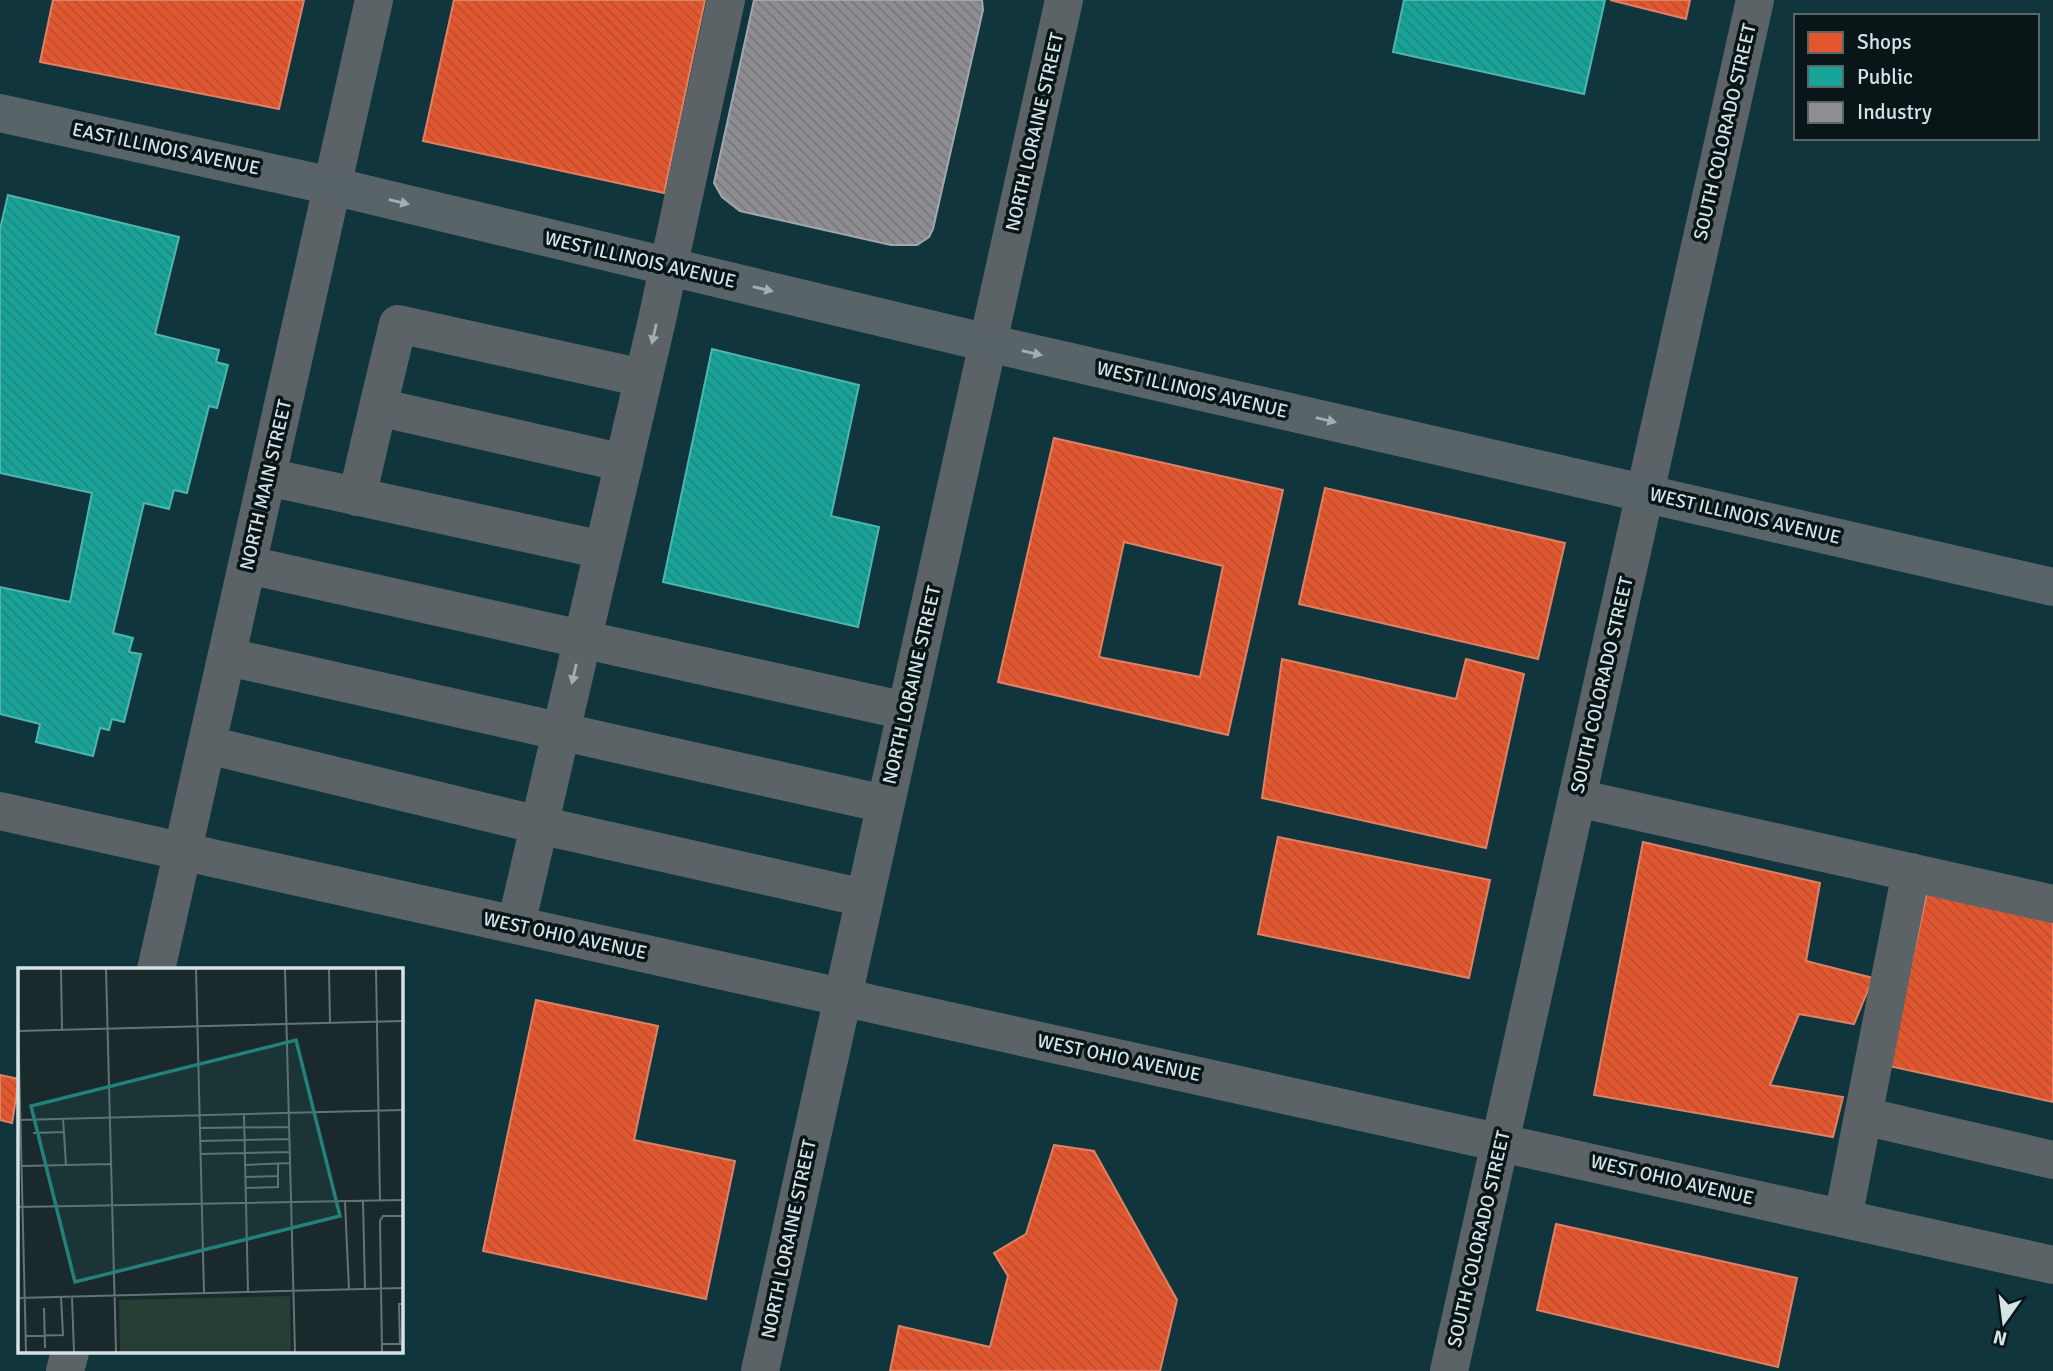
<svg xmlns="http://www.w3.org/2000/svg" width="2053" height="1371" font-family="Signika,sans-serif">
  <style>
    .built { fill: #10353c; fill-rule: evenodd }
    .shops { fill: url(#shops-back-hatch); stroke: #df8165; stroke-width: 2; fill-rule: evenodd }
    .public { fill: url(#public-back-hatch); stroke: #4fb6af; stroke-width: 2 }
    .industry { fill: url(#industry-back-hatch); stroke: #a2a7ab; stroke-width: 2 }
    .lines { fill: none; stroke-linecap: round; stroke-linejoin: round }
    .minor { stroke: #5b6367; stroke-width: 38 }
    .major { stroke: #596468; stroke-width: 38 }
    .oneway { fill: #a2b0b4 }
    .oneway2 { fill: #a3b0b3 }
    .labels { text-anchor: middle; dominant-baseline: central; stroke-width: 7; stroke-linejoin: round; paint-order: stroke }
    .street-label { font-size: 19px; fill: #d3e3e6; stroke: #091517 }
    .inset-road { fill: none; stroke: #647376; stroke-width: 2 }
    .view { fill: #23817a; fill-opacity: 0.15; stroke: #23817a; stroke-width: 3.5 }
    .inset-edge { fill: none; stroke: #d3e3e6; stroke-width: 3.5 }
  </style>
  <defs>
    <pattern id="shops-back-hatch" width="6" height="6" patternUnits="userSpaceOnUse" patternTransform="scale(1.75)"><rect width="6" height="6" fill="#e4572e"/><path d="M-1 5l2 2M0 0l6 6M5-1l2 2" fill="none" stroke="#b25135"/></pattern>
    <pattern id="public-back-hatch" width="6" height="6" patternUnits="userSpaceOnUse" patternTransform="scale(1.75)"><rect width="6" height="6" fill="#17a398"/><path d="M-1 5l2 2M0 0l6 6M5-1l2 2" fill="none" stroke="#23867f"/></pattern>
    <pattern id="industry-back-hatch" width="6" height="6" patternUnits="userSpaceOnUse" patternTransform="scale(1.75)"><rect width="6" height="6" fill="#8d8d92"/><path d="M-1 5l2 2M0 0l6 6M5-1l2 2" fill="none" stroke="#76777b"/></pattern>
  </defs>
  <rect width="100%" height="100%" fill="#1a292c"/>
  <!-- built -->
  <path class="built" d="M0 0H2053V1371H0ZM1796 16H2037V138H1796ZM19 970H401V1352H19Z"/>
  <!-- shops -->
  <path class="shops" d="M53 0H304L279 109 40 62Z
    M454 0H705L664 193 423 141Z
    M1610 0H1690L1686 19Z
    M1054 438 1283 490 1228 735 998 682ZM1124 542 1223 566 1200 677 1099 657Z
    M1325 488 1565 543 1538 659 1299 604Z
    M1282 659 1456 699 1466 659 1524 674 1486 848 1262 798Z
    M1278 837 1490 880 1469 978 1258 934Z
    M1643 842 1820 883 1806 961 1873 978 1854 1024 1799 1014 1770 1085 1843 1097 1833 1137 1594 1095Z
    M1927 893 2053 921V1102L1889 1066Z
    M536 1000 658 1026 634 1140 735 1161 706 1299 483 1251Z
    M0 1075 19 1079 12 1123 0 1120Z
    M1054 1145 1094 1151 1177 1300 1160 1371H890L899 1326 990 1347 1008 1276 994 1253 1026 1234Z
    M1556 1224 1797 1278 1778 1367 1537 1310Z"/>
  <!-- public -->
  <path class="public" d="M1404 0H1605L1584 94 1393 52Z
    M8 195 179 237 155 334 219 350 216 362 228 365 217 408 209 406 187 493 174 490 169 509 144 503 113 633 133 638 129 652 141 654 124 722 112 719 109 730 100 728 93 756 36 742 40 724 0 714V587L70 602 92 493 0 473V229Z
    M712 349 859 385 831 516 879 527 858 627 663 582Z"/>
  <!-- industry -->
  <path class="industry" d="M754 0H982L983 10 933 229 929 237 917 245H891L740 211 722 197 714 183Z"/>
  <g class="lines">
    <!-- minor -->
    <path class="minor" d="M378 407 398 324 643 378
      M268 477 603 550
      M357 497 378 407 624 463
      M248 565 906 711
      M228 657 885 804
      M208 745 539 825 864 898
      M1577 798 2053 904
      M0 811 2053 1265
      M516 925 657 320 726 0
      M156 970 374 0
      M1863 1116 2053 1160
      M1843 1218 1911 872
      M65 1371 70 1352
      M760 1371 1064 0
      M1449 1371 1755 0"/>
    <!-- major -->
    <path class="major" d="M0 113 332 186 988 343 2053 587"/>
  </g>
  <!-- one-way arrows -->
  <defs><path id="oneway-solid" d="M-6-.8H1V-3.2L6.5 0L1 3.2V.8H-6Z" transform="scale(1.75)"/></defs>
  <g class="oneway">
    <use href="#oneway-solid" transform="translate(399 202) rotate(13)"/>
    <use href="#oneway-solid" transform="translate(763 289) rotate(13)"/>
    <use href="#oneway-solid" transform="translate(1032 353) rotate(13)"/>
    <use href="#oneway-solid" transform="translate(1326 420) rotate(13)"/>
  </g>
  <g class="oneway2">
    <use href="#oneway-solid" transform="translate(654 334) rotate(103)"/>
    <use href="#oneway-solid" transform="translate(574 674) rotate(103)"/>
  </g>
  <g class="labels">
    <!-- street labels -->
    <g class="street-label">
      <text transform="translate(1035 132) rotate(-77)">NORTH LORAINE STREET</text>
      <text transform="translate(1725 132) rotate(-77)">SOUTH COLORADO STREET</text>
      <text transform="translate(166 149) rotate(12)">EAST ILLINOIS AVENUE</text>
      <text transform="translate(640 260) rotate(13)">WEST ILLINOIS AVENUE</text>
      <text transform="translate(1192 390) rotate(13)">WEST ILLINOIS AVENUE</text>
      <text transform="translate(266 485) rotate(-77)">NORTH MAIN STREET</text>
      <text transform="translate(1745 516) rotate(13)">WEST ILLINOIS AVENUE</text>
      <text transform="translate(912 685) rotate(-77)">NORTH LORAINE STREET</text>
      <text transform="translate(1602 685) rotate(-77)">SOUTH COLORADO STREET</text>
      <text transform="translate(565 936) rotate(12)">WEST OHIO AVENUE</text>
      <text transform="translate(1119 1058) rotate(12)">WEST OHIO AVENUE</text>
      <text transform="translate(1672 1180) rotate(13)">WEST OHIO AVENUE</text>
      <text transform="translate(789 1239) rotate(-78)">NORTH LORAINE STREET</text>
      <text transform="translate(1479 1239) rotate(-77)">SOUTH COLORADO STREET</text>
    </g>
  </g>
  <!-- overview -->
  <g transform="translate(18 968)">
    <rect width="385" height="385" fill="#1a292c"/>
    <path d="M272 328 273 384H102L101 332Z" fill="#263e33"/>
    <path class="inset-road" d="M43 1 44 62M88 1 98 384M178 1 186 325M267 1 277 384M311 1 312 55M358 1 362 233M0 52 8 384M0 63 385 53M226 146 230 324M45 151 48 197M0 152 385 142M182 160 271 159M15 165 46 164M182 173 271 171M182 186 272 184M226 197 272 195M4 198 93 196M227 209 260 208V196M227 220 260 219V208M345 233 347 321M327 234 331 322M0 239 385 232M54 329 56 384M0 330 385 320M26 340 27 380M8 368 45 367 43 329M363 376H385M382 376 381 336H385M364 384 362 253 365 248H385"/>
    <path class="view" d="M278 72 322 248 57 314 13 138Z"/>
    <rect width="385" height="385" class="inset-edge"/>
  </g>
  <!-- legend -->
  <rect x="1794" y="14" width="245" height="126" fill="#091517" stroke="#5a676a" stroke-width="2"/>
  <rect x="1808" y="32" width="35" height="21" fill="#e4572e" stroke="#5a676a" stroke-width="2"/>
  <text x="1857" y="49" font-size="21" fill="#d3e3e6">Shops</text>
  <rect x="1808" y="66" width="35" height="21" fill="#17a398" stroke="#5a676a" stroke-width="2"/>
  <text x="1857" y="84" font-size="21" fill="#d3e3e6">Public</text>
  <rect x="1808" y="102" width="35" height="21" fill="#8d8d92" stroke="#5a676a" stroke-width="2"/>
  <text x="1857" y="119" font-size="21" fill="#d3e3e6">Industry</text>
  <!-- north arrow -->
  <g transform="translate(2004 1322) rotate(194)" stroke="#091517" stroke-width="5" paint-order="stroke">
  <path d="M0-5L12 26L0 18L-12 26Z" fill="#d3e3e6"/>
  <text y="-10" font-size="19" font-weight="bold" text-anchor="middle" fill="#d3e3e6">N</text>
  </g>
</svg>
